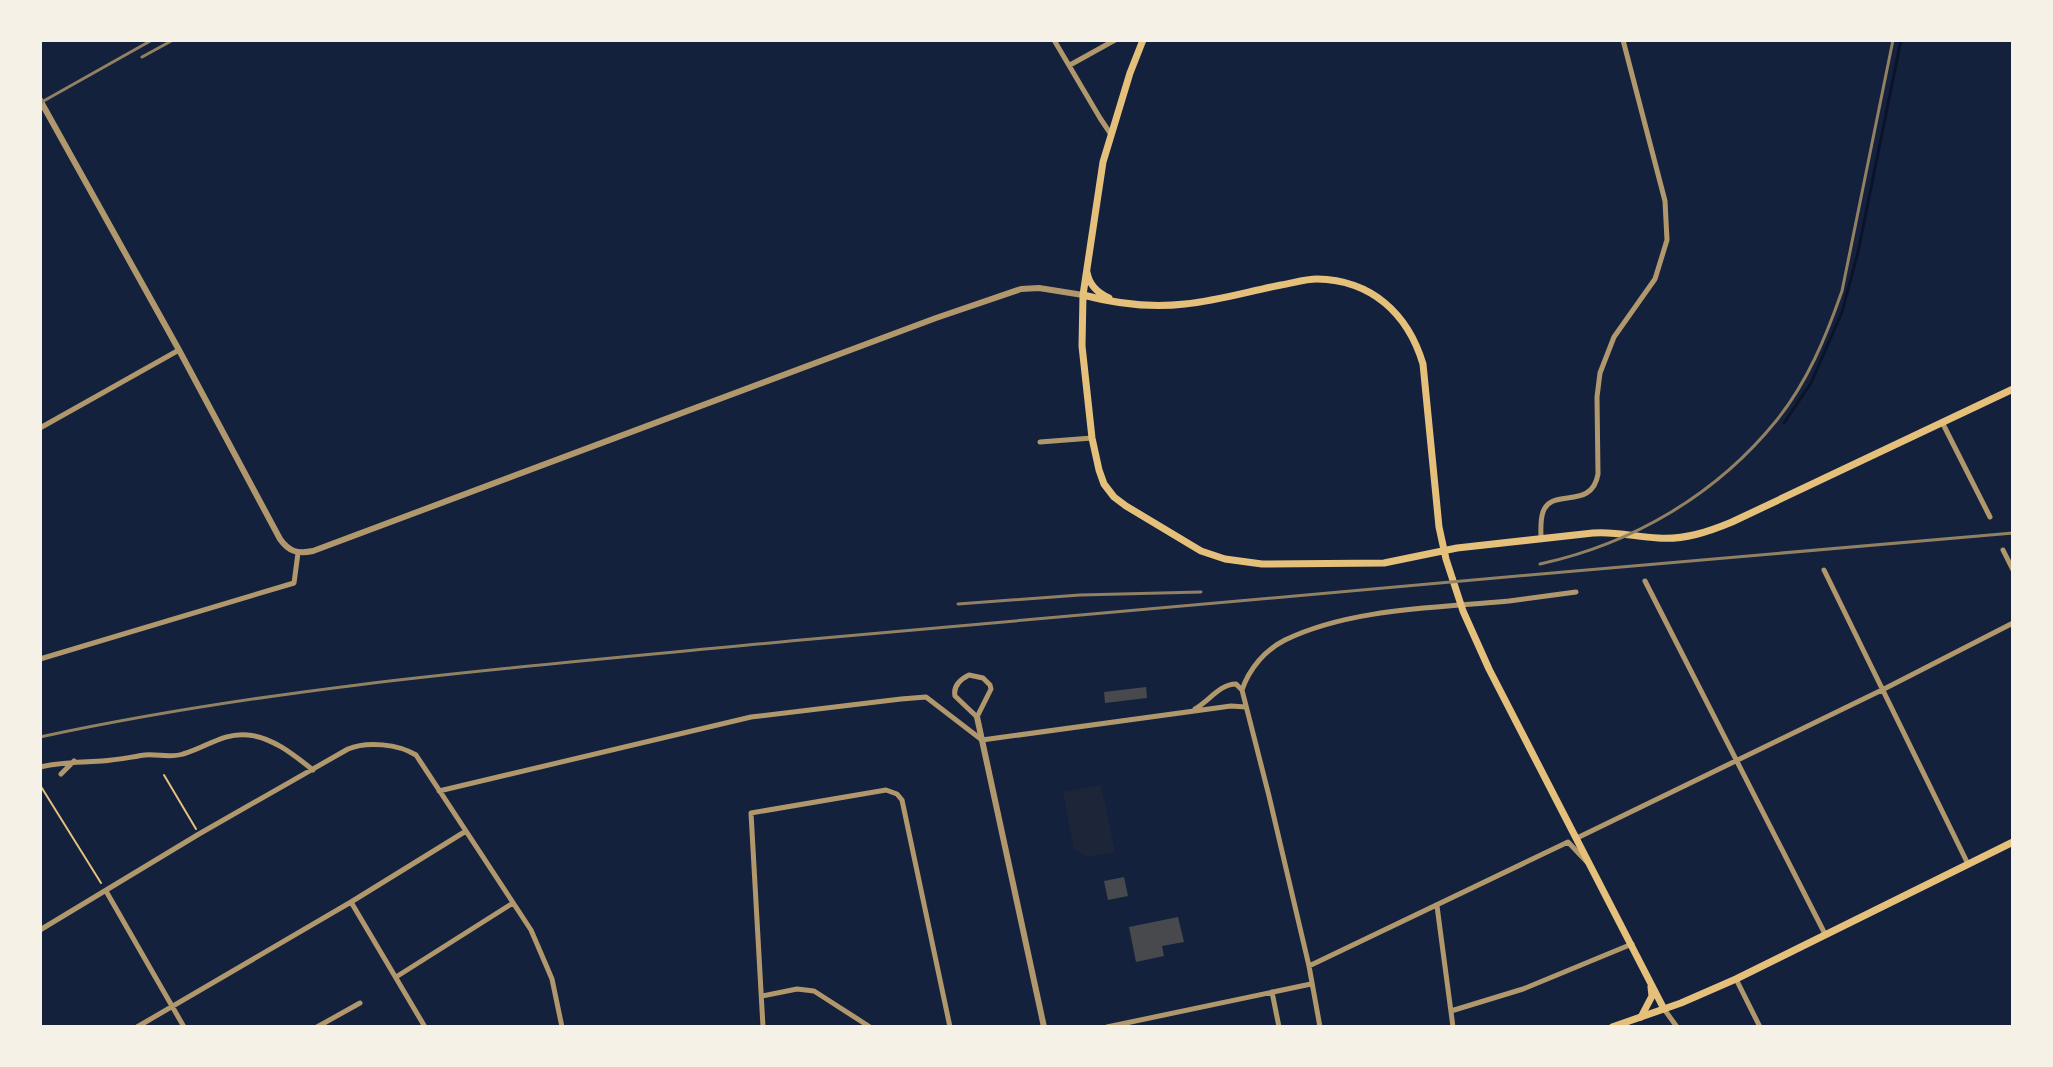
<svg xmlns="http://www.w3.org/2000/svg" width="2053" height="1067" font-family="Lato,sans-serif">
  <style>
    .green { fill: #1d2539 }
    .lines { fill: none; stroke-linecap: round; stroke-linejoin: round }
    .stream { stroke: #0b132b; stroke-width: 3 }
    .building { fill: #48494c }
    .path { stroke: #e5c07b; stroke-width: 2 }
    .minor { stroke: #b1986c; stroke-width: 5 }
    .tertiary { stroke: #b1986c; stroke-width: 6 }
    .secondary { stroke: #e5c07b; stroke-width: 7 }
    .primary { stroke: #e5c07b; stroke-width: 7 }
    .rail { stroke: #918062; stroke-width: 3 }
  </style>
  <rect width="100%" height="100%" fill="#14213d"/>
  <!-- green -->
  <path class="green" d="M1101 785 1115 852 1087 857 1074 849 1063 792Z"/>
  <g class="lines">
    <!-- stream -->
    <path class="stream" d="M1784 423 1811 383 1842 312 1858 252 1901 40"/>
  </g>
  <!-- building -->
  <path class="building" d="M1146 687 1147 698 1105 703 1104 692Z
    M1124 877 1128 896 1108 900 1104 881Z
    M1178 917 1184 942 1162 946 1164 956 1136 962 1129 927Z"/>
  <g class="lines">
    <!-- path -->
    <path class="path" d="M164 775 196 829
      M40 785 101 883"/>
    <!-- minor -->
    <path class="minor" d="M1054 40 1100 118 1110 133
      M1070 65 1115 40
      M1943 424 1990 517
      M40 428 179 350
      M1040 442 1092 438
      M1541 539C1541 531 1540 520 1543 512 1551 487 1592 511 1598 474L1597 397 1600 373 1614 337 1655 279 1667 240 1665 201 1623 40
      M2003 550 2013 570
      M1824 570 1968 864
      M1645 581 1825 934
      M40 659 294 583 298 553
      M969 675 983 678 990 685 991 689 977 717 955 696C953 686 961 679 969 675Z
      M1242 690C1249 669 1265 650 1285 640 1351 608 1437 608 1509 601 1531 598 1554 595 1576 592
      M1242 690 1269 796 1309 966 1320 1027
      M1195 709C1209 701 1220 684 1236 684L1242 690
      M40 767C61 762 80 762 102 761 117 760 131 757 145 755 158 754 171 758 183 754 205 748 224 732 248 735 272 737 294 755 313 770
      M61 774 74 761
      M439 791 751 717 901 699 926 697 982 740 1231 706 1246 707
      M1577 838 1884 689 2013 623
      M106 891 184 1027
      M351 902 425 1027
      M1437 906 1453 1027
      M40 930 199 834 348 749C367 741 398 744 416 755L531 930 552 979 562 1027
      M1309 966 1568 842 1587 862
      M396 977 513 903
      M1736 979 1760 1027
      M1272 992 1279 1027
      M762 996 797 989 814 991 870 1027
      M1664 1009 1677 1027
      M1451 1011 1523 989 1632 944
      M137 1027 351 902 466 831
      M317 1027 360 1003
      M763 1027 751 813 886 790 897 794 902 800 950 1027
      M1107 1027 1311 984"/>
    <!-- tertiary -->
    <path class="tertiary" d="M40 100 179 350 280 539C289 552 298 554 313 551L936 318 1021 289 1039 288 1083 295
      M977 717 1044 1027"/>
    <!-- secondary -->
    <path class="secondary" d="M1143 40 1130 73 1103 162 1083 295 1082 346 1092 438 1099 470 1104 484 1114 497 1126 506 1201 551 1225 559 1262 564 1384 563 1457 548 1593 533C1615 531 1636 537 1658 538 1684 540 1708 532 1732 522L2013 389
      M1087 272C1089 285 1098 293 1109 298
      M1083 295C1117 304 1150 308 1185 304 1217 301 1250 291 1281 285 1293 283 1305 279 1317 279 1372 280 1408 314 1423 364L1439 527 1446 559 1463 611 1489 669 1664 1009
      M1641 1017 1652 996 1651 987"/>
    <!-- primary -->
    <path class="primary" d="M1612 1027 1681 1003 1736 979 2013 842"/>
    <!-- rail -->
    <path class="rail" d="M142 57 173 40
      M40 103 152 40
      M1540 564C1632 544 1716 495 1776 421 1807 383 1826 337 1842 291L1893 40
      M958 604 1080 595 1201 592
      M40 737C291 683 546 665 801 640 1205 601 1609 569 2013 533"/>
  </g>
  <!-- border -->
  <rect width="2053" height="1067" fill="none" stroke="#f6f1e7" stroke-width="84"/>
</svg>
